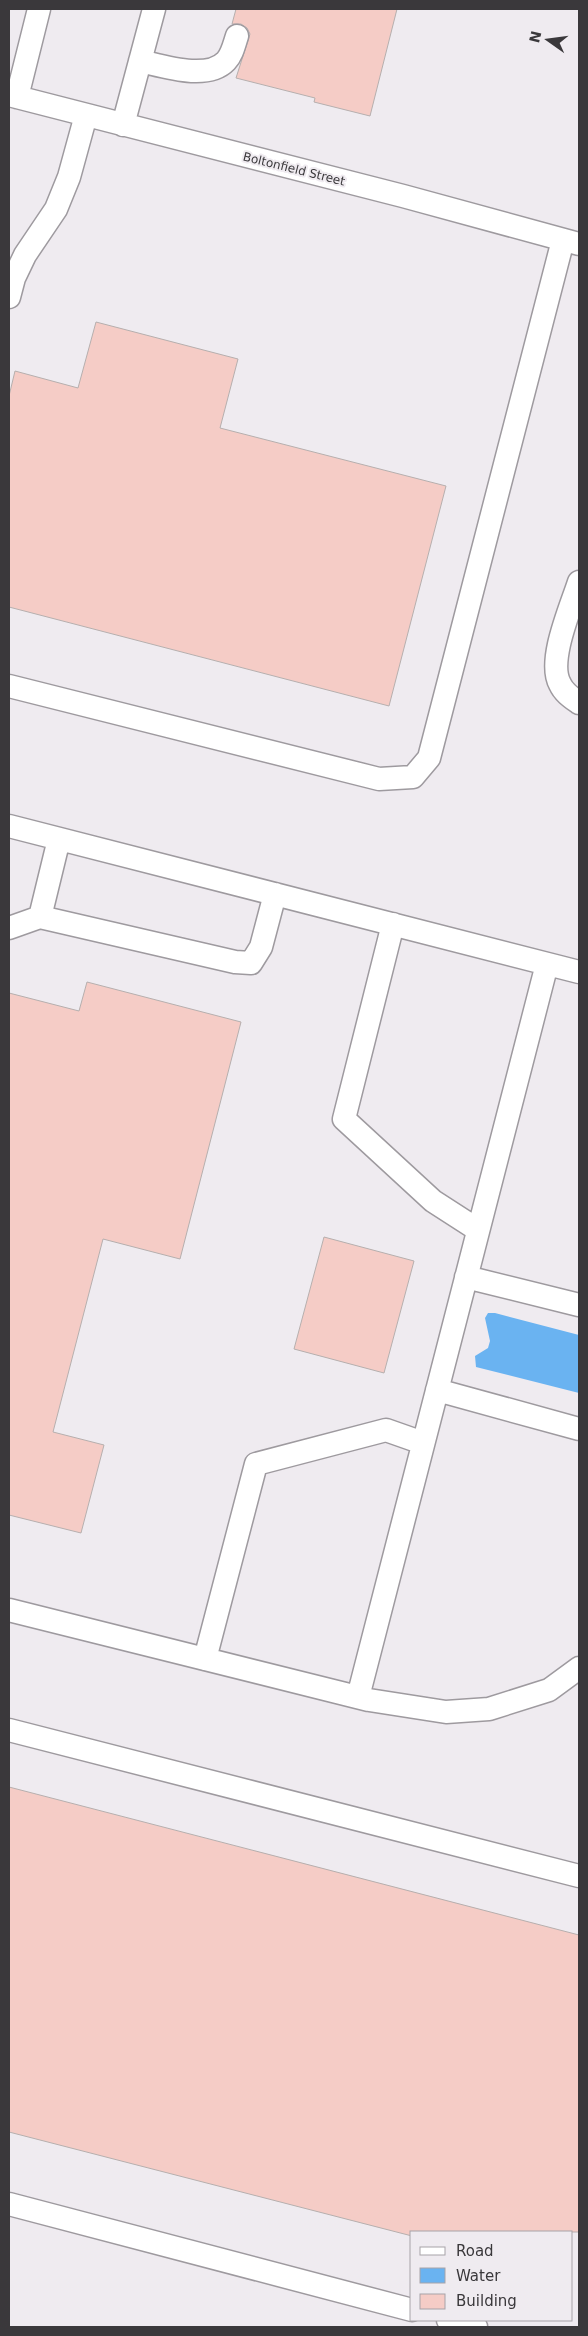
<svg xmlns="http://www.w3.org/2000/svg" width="588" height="2336" font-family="'DejaVu Sans',sans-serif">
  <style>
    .water { fill: #6ab3f1 }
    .building { fill: #f5ccc6; stroke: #b6afae }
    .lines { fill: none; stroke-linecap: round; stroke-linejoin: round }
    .minor-casing { stroke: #9e9a9f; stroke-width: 25 }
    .minor { stroke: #fff; stroke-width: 22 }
    .labels { text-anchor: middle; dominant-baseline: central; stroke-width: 4; stroke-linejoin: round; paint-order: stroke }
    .street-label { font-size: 12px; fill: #3a383b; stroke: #efebf0 }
  </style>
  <rect width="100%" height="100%" fill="#efebf0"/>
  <!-- water -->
  <path class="water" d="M488 1313H495L579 1335V1393L476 1367 475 1356 488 1348 490 1341 485 1318Z"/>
  <!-- building -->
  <path class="building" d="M236 9H397L370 116 314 102 315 98 236 78 250 34 247 28 241 24H232Z
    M96 322 238 359 220 428 446 486 389 706 9 607V396L15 371 78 388Z
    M87 982 241 1022 180 1259 103 1239 53 1432 104 1445 81 1533 9 1515V993L79 1011Z
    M324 1237 414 1261 384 1373 294 1349Z
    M9 1787 579 1935V2232H412V2236L9 2132Z"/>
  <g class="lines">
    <defs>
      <path id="minor" d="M140 61C163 66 207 81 226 61 232 55 234 45 237 36
        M9 95 403 196 579 244
        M17 97 39 9
        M123 125 154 9
        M9 297 14 278 25 255 56 209 69 177 86 115
        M579 582C571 607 547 661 560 684 564 693 572 698 579 703
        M9 686 379 779 413 777 429 758 563 240
        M9 826 579 972
        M40 917 59 839
        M393 924 344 1119 433 1201 478 1230
        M9 928 40 917 235 962 251 963 261 947 275 894
        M466 1277 579 1305
        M437 1390 579 1429
        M9 1610 369 1700 446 1712 489 1709 549 1690 579 1668
        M205 1659 256 1464 386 1430 423 1443
        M358 1697 547 964
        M9 1730 579 1876
        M9 2204 412 2310
        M448 2320 476 2327"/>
    </defs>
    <!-- minor casing -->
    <use href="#minor" class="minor-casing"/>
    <!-- minor -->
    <use href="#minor" class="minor"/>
  </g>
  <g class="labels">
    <!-- street labels -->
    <g class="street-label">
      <text transform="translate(294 169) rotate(14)">Boltonfield Street</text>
    </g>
  </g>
  <!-- border -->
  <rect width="588" height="2336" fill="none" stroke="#3a383b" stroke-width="20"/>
  <!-- legend -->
  <rect x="410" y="2231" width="162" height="90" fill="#efebf0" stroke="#a7a3a8"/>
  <rect x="420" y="2247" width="25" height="8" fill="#ffffff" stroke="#a7a3a8"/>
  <text x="456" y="2256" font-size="15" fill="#3a383b">Road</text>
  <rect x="420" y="2268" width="25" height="15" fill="#6ab3f1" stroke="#a7a3a8"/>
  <text x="456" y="2281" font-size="15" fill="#3a383b">Water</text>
  <rect x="420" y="2294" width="25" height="15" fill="#f5ccc6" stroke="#a7a3a8"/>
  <text x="456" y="2306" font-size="15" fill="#3a383b">Building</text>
  <!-- north arrow -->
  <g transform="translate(548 40) rotate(284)" stroke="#efebf0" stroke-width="4" paint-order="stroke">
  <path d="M0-4L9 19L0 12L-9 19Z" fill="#3a383b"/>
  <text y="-8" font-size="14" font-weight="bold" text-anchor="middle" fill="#3a383b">N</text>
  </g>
</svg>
